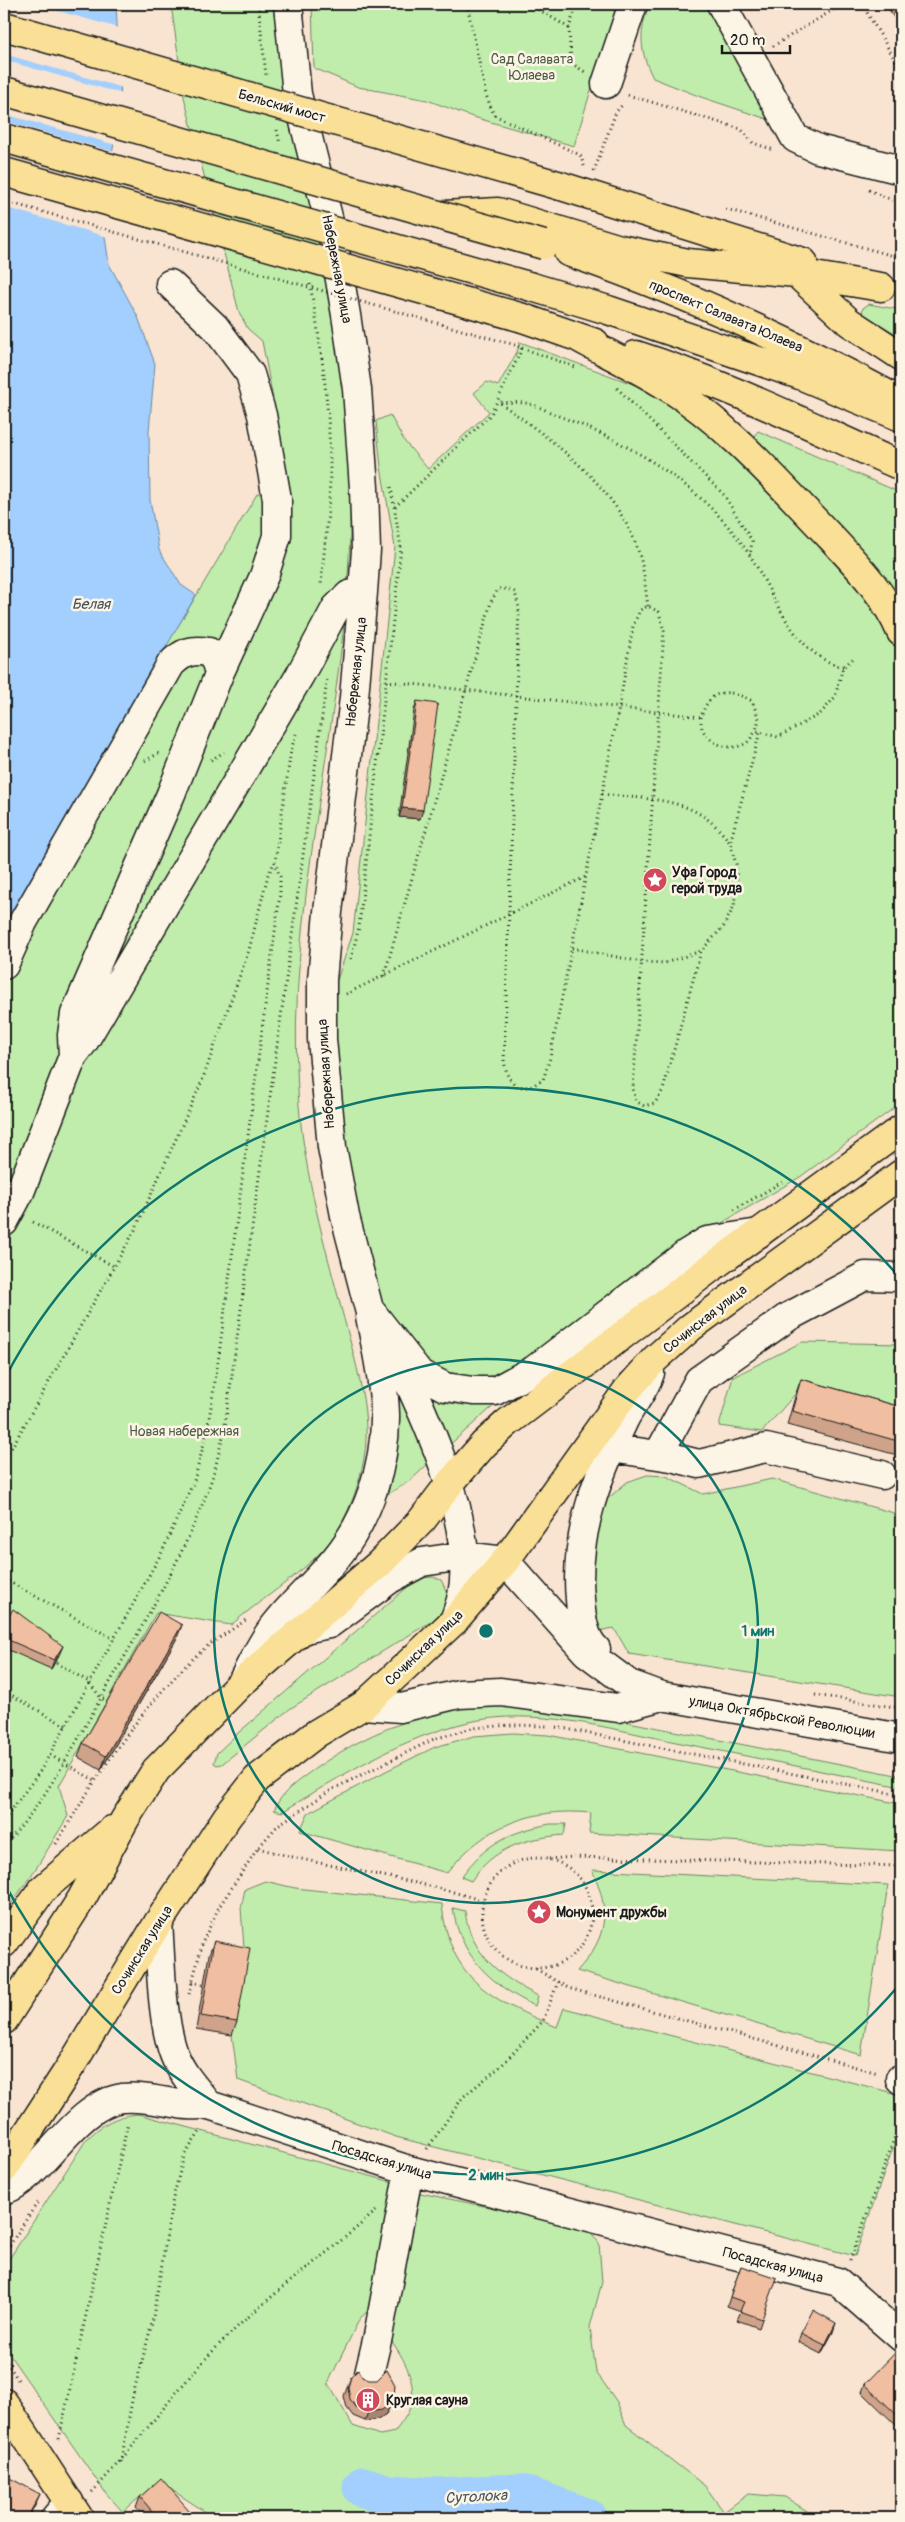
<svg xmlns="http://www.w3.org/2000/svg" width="905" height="2522" font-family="Pangolin,sans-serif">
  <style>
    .green { fill: #c0edab; stroke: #6e8464 }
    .water { fill: #a2cffd; stroke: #6c87a3 }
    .pier { fill: #f8e4d1 }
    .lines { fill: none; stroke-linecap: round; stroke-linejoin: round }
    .river { stroke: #a2cffd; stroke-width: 41 }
    .minor-casing { stroke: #1c1c1c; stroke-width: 31 }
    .major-casing { stroke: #1c1c1c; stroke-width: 31 }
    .path { stroke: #1c1c1c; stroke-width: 3; stroke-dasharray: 1 4; stroke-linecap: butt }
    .minor { stroke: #fcf5e5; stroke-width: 28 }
    .major { stroke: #fadf96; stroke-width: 28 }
    .major-bridge-casing { stroke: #1c1c1c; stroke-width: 31; stroke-linecap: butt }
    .path-bridge { stroke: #1c1c1c; stroke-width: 3; stroke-dasharray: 1 4; stroke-linecap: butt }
    .major-bridge { stroke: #fadf96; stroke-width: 28 }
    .wall { fill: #cea38a; stroke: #1c1c1c }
    .shaded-wall { fill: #a88571; stroke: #1c1c1c }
    .building { fill: #f0bea1; stroke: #1c1c1c }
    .ring { fill: none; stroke: #0f766e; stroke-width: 2.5 }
    .labels { text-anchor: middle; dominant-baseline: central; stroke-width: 5; stroke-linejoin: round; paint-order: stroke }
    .park-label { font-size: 14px; fill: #4d5b47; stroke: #fcf5e5 }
    .street-label { font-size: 14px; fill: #1c1c1c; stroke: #fcf5e5 }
    .poi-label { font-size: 14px; font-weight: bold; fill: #1c1c1c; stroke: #fcf5e5; text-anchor: start }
    .water-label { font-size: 15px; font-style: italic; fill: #445260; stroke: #fcf5e5 }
    .centre { fill: #0f766e; stroke: #fcf5e5; stroke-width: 2.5 }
    .ring-label { font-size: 15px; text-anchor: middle; font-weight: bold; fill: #0f766e; stroke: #fcf5e5; stroke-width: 5; stroke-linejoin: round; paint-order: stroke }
  </style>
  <rect width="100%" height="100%" fill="#f8e4d1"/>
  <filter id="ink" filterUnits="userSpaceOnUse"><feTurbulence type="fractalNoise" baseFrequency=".02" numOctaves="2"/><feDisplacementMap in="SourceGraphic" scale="10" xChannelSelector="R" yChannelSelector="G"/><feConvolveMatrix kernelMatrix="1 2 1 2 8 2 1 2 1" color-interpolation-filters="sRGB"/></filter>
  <g filter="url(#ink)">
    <!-- green -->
    <path class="green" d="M171 4H276C309 182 359 377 349 559 340 737 286 912 298 1091 302 1162 321 1232 339 1300 351 1347 373 1410 364 1458 359 1488 344 1528 323 1550 296 1578 260 1600 231 1625L156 1613 59 1786 68 1816 37 1867 4 1914V929L162 653 257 494 289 483 262 341 248 329 239 312 184 97Z
      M312 4H617L574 146 470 116 427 100 358 87 314 68Z
      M649 4H709L773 121 701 97 653 78C639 50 639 33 649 4Z
      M869 304 901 310V337L862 313 863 308Z
      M520 342 662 395 709 427 860 584 886 623 901 658V1103L800 1177 720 1224 500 1378H452L430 1369 387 1314 371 1273 342 1133 334 1026 336 983 353 933 395 547 381 467 376 421 390 415 405 442 428 469 489 412 474 393 487 382 498 386 517 352Z
      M758 431 901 493V604L756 440 754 436Z
      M802 1342 901 1344V1425L796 1393 762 1432 719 1426 733 1377Z
      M388 1366 430 1462 411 1480 388 1494C397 1451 392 1409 388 1366Z
      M420 1388 498 1402 446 1448Z
      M647 1475 666 1476 703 1494 772 1479 901 1515V1697L629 1654 614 1628 599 1631 587 1598 594 1526 605 1501 627 1482Z
      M433 1577 441 1580C452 1601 449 1606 432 1621L291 1708 222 1764 217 1765 214 1763 217 1753 238 1733 398 1595 419 1578Z
      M511 1703 583 1713 901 1776V1787C824 1772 748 1756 671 1741 606 1728 535 1707 469 1722 402 1737 340 1776 282 1812L274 1810C282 1791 299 1780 316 1768 379 1724 436 1708 511 1703Z
      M513 1733 548 1735 901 1804V1849L900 1851 589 1833 591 1813C532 1807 483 1826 447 1873L300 1831 308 1813 386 1771 435 1747 474 1736Z
      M550 1824H566L564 1835C525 1838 493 1848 471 1881L461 1877C486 1843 509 1832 550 1824Z
      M592 1870 888 1885 861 2055 577 1971C608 1937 611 1911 592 1870Z
      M265 1881 295 1888 442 1904C449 1980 493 2001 557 2027L564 2008 901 2095V2125L855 2256 396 2137 238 2080 232 2035 245 1961 241 1908 245 1889Z
      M453 1908 465 1911C470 1954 502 1978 538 1996L535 2006C493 1986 459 1956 453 1908Z
      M138 2114 400 2184 376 2304 360 2318 328 2383 353 2426 380 2435 395 2432C400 2424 408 2415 411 2405 417 2381 404 2359 391 2340L420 2193 587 2227 599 2243 602 2282 590 2327 596 2372 617 2402 626 2425 705 2486 724 2512 748 2494 785 2497 818 2518H215L158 2481 123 2512 105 2492 4 2347V2267L86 2140C102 2124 115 2116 138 2114Z"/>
    <!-- water -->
    <path class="water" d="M4 4H116L121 100 102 216 109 264 138 317 155 364 149 431 150 500 159 550 181 585 196 595 4 929Z"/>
    <!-- pier -->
    <path class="pier" d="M4 4H33L119 28 123 88 4 54Z
      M4 60 123 94 116 145 4 114Z
      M4 121 115 152 104 216 108 237 4 207Z"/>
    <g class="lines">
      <!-- river -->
      <path class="river" d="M363 2487 389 2495 437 2498 519 2494 586 2518"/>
      <defs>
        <path id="minor" d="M288 4 297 94 332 233 346 315 357 389 364 488 366 550 363 592 354 698 328 912 322 980V1039L332 1147 345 1216 369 1309 420 1374 445 1387 473 1391H495L534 1370 686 1254 707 1241 759 1233
          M721 4 795 138 818 149 901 170
          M606 84 633 4
          M4 965 23 922 171 664C183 652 192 649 209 652L216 662 219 674
          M73 1056 72 1035 75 1014 171 794 219 674 264 576 277 536V499L262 415 250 374 215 327 170 284
          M4 1222 20 1192 73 1056 85 1040 300 675 336 608 349 595 363 592
          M398 1359C428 1422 476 1525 462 1596 460 1604 457 1613 454 1621
          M611 1448 671 1457 699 1464 766 1448 882 1475
          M658 1455 699 1380 788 1317 865 1276 901 1277
          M304 1629 329 1624 390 1579 422 1562 463 1556 505 1561 586 1652 629 1684 662 1696 901 1738
          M596 1649C583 1637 581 1615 580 1599 574 1535 597 1477 624 1420 632 1404 644 1391 650 1373
          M244 1678C252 1663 260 1646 270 1632 289 1605 315 1584 336 1558 368 1519 386 1464 385 1414 384 1381 376 1348 370 1316
          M364 1705 401 1708 459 1694 501 1692 618 1708 662 1696
          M158 1923C161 1961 161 2019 174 2054 181 2073 196 2089 209 2105L409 2170 838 2282 901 2337
          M900 2079 901 2080
          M4 2190C14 2187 21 2181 29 2174 56 2150 85 2103 122 2098 141 2096 160 2101 179 2104 189 2106 199 2105 209 2105
          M369 2374 378 2336 409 2170
          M55 2518 69 2502"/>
        <path id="major" d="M561 186 803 262
          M444 215 498 212 620 249 688 263 796 273 881 287
          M568 252C677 289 783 338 885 393
          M793 270 849 322 901 356
          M532 287 608 310 800 375 901 417
          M523 318 595 343
          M579 338C608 354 640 369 668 387 727 424 773 477 821 527 851 559 884 591 901 632
          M636 355C727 384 814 428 901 466
          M4 1943 43 1889 112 1830
          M4 2020 82 1898 125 1819 156 1770 241 1683 379 1564 422 1520 450 1483 484 1444 507 1423 708 1270 901 1129
          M4 2169 74 2061 158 1923 227 1817 257 1779 317 1733 364 1705 454 1621 505 1561 628 1389 655 1359 691 1327 901 1174
          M4 2403 79 2518"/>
      </defs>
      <!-- minor casing -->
      <use href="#minor" class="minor-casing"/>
      <!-- major casing -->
      <use href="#major" class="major-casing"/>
      <!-- path -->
      <path class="path" d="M258 4 266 75
        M467 4 486 95 494 115 580 155 585 168
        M530 4 569 28 577 4
        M862 4 901 70
        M569 28 571 63 585 72
        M773 46 843 4
        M628 95 741 129 753 143 774 150
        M277 130 280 144
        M594 171 616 112 623 104
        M869 190 901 204
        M726 209 901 258
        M310 284C321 345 330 408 330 469 330 508 324 548 321 586
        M522 348 578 368
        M617 388 724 495 752 541 750 556
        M395 507 491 414 520 353 522 348 515 345
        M648 606C645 588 644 567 638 550 615 484 553 441 499 402 507 403 517 402 525 403 538 405 552 414 564 418 637 446 708 490 751 557 775 595 793 655 843 667
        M386 681 701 717C710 688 728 688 752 701L759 719 756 731 778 737 820 714 835 697 843 667 855 657
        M701 717C701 722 701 728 704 732 712 745 733 752 746 743 750 741 753 734 756 731
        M211 760 224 752
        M145 761 161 752
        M602 794C655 801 696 795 730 843
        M572 948 642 962 665 963 701 951
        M351 959 359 927 401 548 391 487
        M384 976 491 602 498 589H507L515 592 519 608 504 1062 508 1077 517 1087H530L543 1080 550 1058 619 708 633 626 640 610 648 606 659 612 664 631 633 1089 636 1101 644 1106 655 1103 663 1090 701 951 724 926 734 906 737 884 736 864 730 843 760 732
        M346 994 585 877
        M734 1210 782 1182
        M33 1222 115 1267
        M4 1461 135 1230 202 1081 249 950 268 875 274 863
        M4 1579 114 1639
        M52 1660 89 1682 101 1698 111 1703
        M4 1691 66 1726
        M815 1695 901 1708
        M556 1727 901 1795
        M50 1755 94 1780
        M4 1820 41 1770 162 1552 194 1481 207 1432 218 1362 280 894V877L275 862 291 750 296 734
        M56 1844C97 1776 139 1709 198 1654 212 1641 231 1631 247 1619
        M4 1846C48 1798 73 1747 105 1691 143 1624 184 1557 210 1484 216 1468 219 1450 224 1433L327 680
        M258 1848C332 1869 410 1877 483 1901
        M482 1913a55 55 0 1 1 110 0a55 55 0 1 1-110 0Z
        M549 1859 574 1857 901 1866
        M536 1969 568 1988 878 2073
        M192 1982 207 1985
        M189 1994 203 1941 219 1907 258 1848 278 1825 333 1789 434 1739 472 1728 512 1725 549 1726
        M427 2149 463 2097 501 2066 543 2021 558 1982
        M4 2254 39 2200
        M850 2261 901 2120
        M4 2358 20 2383
        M59 2439 128 2122
        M4 2457 12 2462
        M121 2462 133 2395 152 2323 173 2198 184 2156 201 2130
        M92 2492C134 2448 170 2397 211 2353 261 2300 322 2259 376 2211"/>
      <!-- minor -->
      <use href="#minor" class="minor"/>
      <!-- major -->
      <use href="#major" class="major"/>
      <defs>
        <path id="major-bridge" d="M4 26 561 186
          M4 91 544 245
          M4 138 532 287
          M4 172 523 318"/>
      </defs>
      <!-- major-bridge casing -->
      <use href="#major-bridge" class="major-bridge-casing"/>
      <!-- path-bridge -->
      <path class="path-bridge" d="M4 201 515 345"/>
      <!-- major-bridge -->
      <use href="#major-bridge" class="major-bridge"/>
    </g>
    <!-- wall -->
    <path class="wall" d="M886 4H901V30Z
      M417 701 420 819 399 817 414 710Z
      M801 1379 901 1407V1445L897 1455 787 1425 796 1393Z
      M4 1625 59 1655 51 1669 4 1648Z
      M177 1638 101 1770 78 1757 83 1743Z
      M214 1941 237 2022 232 2035 196 2029 209 1955Z
      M741 2266 762 2319 759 2328 737 2320 741 2311 727 2306Z
      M833 2332 821 2354 798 2342 801 2333Z
      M901 2357V2430L862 2392 865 2384Z
      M351 2377H362L394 2396 391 2405 386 2414 379 2419 365 2421 353 2416 347 2408 344 2396Z
      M140 2497 196 2518H145L136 2508Z"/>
    <!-- shaded-wall -->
    <path class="shaded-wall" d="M402 808 423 810 420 819 399 817Z
      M182 1625 177 1638 101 1770 106 1756Z
      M63 1646 59 1655 51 1669 54 1660Z
      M836 2323 833 2332 821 2354 825 2345Z
      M394 2396 391 2405 386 2414 379 2419 365 2421 368 2412Z
      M40 2494 36 2503 28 2518H27Z"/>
    <!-- building -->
    <path class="building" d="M417 701 438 704 423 810 402 808Z
      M801 1379 901 1407V1442L792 1411Z
      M13 1609 63 1646 54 1660 4 1638V1625Z
      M159 1612 182 1625 106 1756 83 1743Z
      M214 1941 250 1948 237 2022 201 2016Z
      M741 2266 777 2278 762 2319 740 2311 744 2302 730 2297Z
      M813 2310 836 2323 825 2345 801 2333Z
      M896 2352 901 2357V2419L865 2384Z
      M358 2370 362 2377 369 2380H377L387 2370 395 2385 394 2396 389 2404 382 2410 368 2412 356 2407 350 2399 348 2387 351 2377Z
      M4 2475 40 2494 27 2518H4Z
      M161 2478 196 2518H158L140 2497Z"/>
  </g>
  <!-- distance rings -->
  <g class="ring">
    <circle cx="486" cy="1631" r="272"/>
    <path d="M900 1984A544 544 0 0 1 6 1886M6 1376A544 544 0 0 1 900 1278"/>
  </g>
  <!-- icons -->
  <defs>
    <symbol id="sight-disc" viewBox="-11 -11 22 22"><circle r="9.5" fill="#d1495b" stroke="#fcf5e5"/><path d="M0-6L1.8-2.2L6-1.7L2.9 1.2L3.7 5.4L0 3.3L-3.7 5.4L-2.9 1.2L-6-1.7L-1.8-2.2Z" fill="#fff"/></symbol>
    <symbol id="building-disc" viewBox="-11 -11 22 22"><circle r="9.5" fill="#d1495b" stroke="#fcf5e5"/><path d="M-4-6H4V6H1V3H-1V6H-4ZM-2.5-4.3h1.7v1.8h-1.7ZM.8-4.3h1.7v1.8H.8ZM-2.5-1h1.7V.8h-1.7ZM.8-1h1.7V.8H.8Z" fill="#fff"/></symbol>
  </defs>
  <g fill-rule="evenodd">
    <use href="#sight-disc" x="641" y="866" width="28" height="28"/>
    <use href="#sight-disc" x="525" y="1898" width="28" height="28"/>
    <use href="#building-disc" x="354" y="2386" width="28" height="28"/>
  </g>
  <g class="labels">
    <!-- park labels -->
    <g class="park-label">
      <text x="532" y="59">Сад Салавата<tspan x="532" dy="16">Юлаева</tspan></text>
      <text x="184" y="1431">Новая набережная</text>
    </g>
    <!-- street labels -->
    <g class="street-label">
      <text transform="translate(282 106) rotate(16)">Бельский мост</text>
      <text transform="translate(337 269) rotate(79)">Набережная улица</text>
      <text transform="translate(726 316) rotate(23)">проспект Салавата Юлаева</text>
      <text transform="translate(356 672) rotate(-84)">Набережная улица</text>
      <text transform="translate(326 1074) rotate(-94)">Набережная улица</text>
      <text transform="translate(705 1319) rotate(-38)">Сочинская улица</text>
      <text transform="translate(424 1648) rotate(-44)">Сочинская улица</text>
      <text transform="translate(782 1717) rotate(10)">улица Октябрьской Революции</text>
      <text transform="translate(142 1950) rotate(-58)">Сочинская улица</text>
      <text transform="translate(382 2160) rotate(17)">Посадская улица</text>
      <text transform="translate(773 2265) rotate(15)">Посадская улица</text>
    </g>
    <!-- poi labels -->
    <g class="poi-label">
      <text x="672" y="872">Уфа Город<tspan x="672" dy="16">герой труда</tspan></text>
      <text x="556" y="1912">Монумент дружбы</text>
      <text x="386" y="2400">Круглая сауна</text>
    </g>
    <!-- water labels -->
    <g class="water-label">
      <text x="91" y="604">Белая</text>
      <text transform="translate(476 2497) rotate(-3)">Сутолока</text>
    </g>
  </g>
  <circle cx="486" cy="1631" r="8" class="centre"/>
  <g class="ring-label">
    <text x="758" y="1636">1 мин</text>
    <text x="486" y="2180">2 мин</text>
  </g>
  <!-- margin -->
  <rect width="905" height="2522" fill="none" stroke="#fcf5e5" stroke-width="20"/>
  <rect x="10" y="10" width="885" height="2502" fill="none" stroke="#1c1c1c" stroke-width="2" filter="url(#ink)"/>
  <!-- scale -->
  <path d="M722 45v8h68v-8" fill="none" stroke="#1c1c1c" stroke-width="2.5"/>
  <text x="730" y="45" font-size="15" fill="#1c1c1c" stroke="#fcf5e5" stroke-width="4" paint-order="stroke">20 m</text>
</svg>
